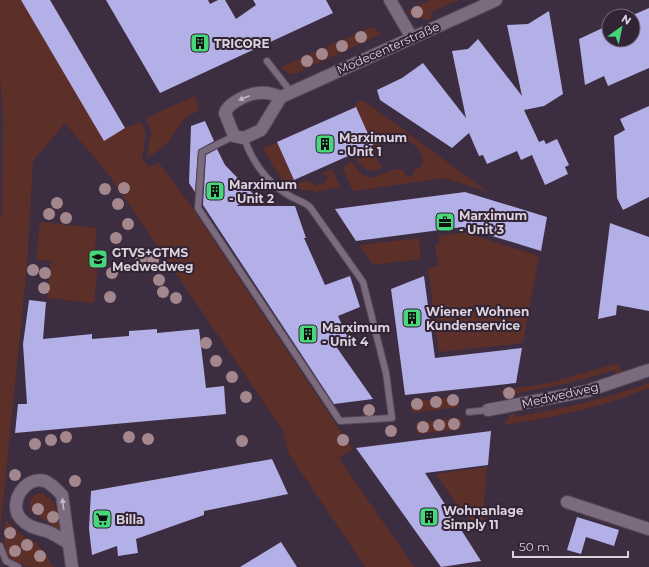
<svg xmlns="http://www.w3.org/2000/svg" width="649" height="567" font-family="Montserrat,sans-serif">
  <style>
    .green { fill: #5d2f29 }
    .building { fill: #b3b0e8 }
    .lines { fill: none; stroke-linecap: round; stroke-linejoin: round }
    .lane-casing { stroke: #574a59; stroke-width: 8 }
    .street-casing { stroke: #574a59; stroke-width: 14 }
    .lane { stroke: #7c6a7f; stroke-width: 6 }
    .street { stroke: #7c6a7f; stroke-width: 12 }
    .tree { fill: #a3878c }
    .oneway { fill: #c3b8c6 }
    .labels { text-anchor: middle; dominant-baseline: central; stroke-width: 4; stroke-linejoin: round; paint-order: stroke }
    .poi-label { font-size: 12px; font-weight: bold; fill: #dbd2dd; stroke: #322335; text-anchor: start }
    .street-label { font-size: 12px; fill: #dbd2dd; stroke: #322335 }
  </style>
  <rect width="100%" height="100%" fill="#3d2d40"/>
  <!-- green -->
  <path class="green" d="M0 0H50L125 128 141 122 146 134 142 158 148 167 159 163 191 206 353 450 339 458 414 567H365L289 454 283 431 109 175 65 123 33 161 27 266 0 532V219L2 213 3 119 0 77Z
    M431 0H459L431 12 432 18 427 20 414 17 406 11Z
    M369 28H374L381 34 294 74 288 73 281 67Z
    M195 96 199 109C195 114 188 115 184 120 169 138 171 146 147 157L151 132 146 118Z
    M362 100 364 101 488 192 445 178 353 191 343 168 351 161C355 165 357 170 361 173 372 184 385 171 397 169L402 170 407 176H413L414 170 421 167 423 161C420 142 402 137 384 135L375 154 377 160 382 167 373 171 365 169 355 159 375 150 354 105Z
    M277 142 296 185 307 180 315 185 323 184 328 178 326 175 320 174 332 169 340 187 315 192 314 190C285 194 276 170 263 149Z
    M40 222 97 228 93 265 98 266 94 303 47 298 51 261 36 260Z
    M463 232 539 256 523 343 439 352 428 268 438 266 435 244H439V236Z
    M419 238 421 259 372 265 360 245Z
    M618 363 622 372 620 374 617 375 615 370 565 384 513 394V400H509L499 391 549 383Z
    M649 383V388C602 407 553 418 503 425L511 414 514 413 515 417C561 409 605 399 649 383Z
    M458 396 459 407 412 413 410 402Z
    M461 418 462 429 418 434 414 423Z
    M487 467 482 525H475L464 510 457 505 436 474Z
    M39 493C53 494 57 513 62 524L60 529H57L31 511 30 501 34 495Z
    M7 521 22 535 36 543 45 553 53 567C12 567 2 567 5 522Z"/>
  <!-- building -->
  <path class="building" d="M21 0H50L125 128 104 141Z
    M106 0H208L210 4 218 0H225L236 19 256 5 253 0H326L333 13 160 93Z
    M649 8V68L608 86 604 76 585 85 579 39 609 25V40H633V15Z
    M549 11 563 94 544 106 524 110 539 142 544 140 546 144 557 139 569 165 565 167 568 174 545 185 532 155 521 160 517 151 487 164 483 155 479 156 469 133 452 148 380 100 377 90 402 78 423 63 466 118 452 51 468 49 478 39 522 96 507 25 528 24Z
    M649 106V197L623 210 617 198 614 136 625 130 620 119Z
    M356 107 373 145 294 180 277 142Z
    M205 121 214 141 198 150 195 192 189 183 191 126Z
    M217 149 225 165 256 197 236 206H295L306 238H304L325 285 350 276 360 307 338 316 348 338 335 345 373 399 334 404 203 205 206 155Z
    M465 192 547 217 541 251 463 227 356 241 335 209Z
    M610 223 649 237V311L617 305 616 315 598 319Z
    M424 276 435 358 522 348 516 383 405 395 391 289Z
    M29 300 46 302 43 339 92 334V339L129 336V331L157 329V333L199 329 206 388 224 386 226 414 15 433 18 404H27L23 344Z
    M491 431 488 465 425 473 481 561 441 567 356 448Z
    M272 459 288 494 204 511V515L136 539 138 553 118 556 117 546 92 555 89 529 91 491Z
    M577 517 619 530 614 546 586 537 581 554 567 550Z
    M281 542 297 567H240Z"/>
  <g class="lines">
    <defs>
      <path id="lane" d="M267 61 291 92
        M234 136 202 152 198 208 340 421 392 418 386 373 363 282 310 207C303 201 296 200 288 195 267 182 252 161 244 138
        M469 412 488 410
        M0 546 6 561 18 567"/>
      <path id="street" d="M390 0 412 38
        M281 97C274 94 267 92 259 93 249 93 228 103 225 113L234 136 244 138 261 130 281 97 496 0
        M488 410 587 391 649 370
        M567 502 649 529
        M68 543C61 539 53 533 46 531 36 528 28 527 21 519 7 504 25 475 45 481 52 484 57 490 62 495L72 567"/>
    </defs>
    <!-- lane casing -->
    <use href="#lane" class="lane-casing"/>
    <!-- street casing -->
    <use href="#street" class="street-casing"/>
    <!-- lane -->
    <use href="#lane" class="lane"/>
    <!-- street -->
    <use href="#street" class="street"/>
  </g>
  <!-- trees -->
  <g class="tree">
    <circle cx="417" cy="12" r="6"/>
    <circle cx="361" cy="37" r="6"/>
    <circle cx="342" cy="46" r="6"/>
    <circle cx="322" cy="54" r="6"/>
    <circle cx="307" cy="61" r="6"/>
    <circle cx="124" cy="188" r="6"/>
    <circle cx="105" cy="189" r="6"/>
    <circle cx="57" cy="203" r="6"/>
    <circle cx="118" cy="204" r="6"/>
    <circle cx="49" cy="214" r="6"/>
    <circle cx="66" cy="218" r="6"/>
    <circle cx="128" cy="224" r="6"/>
    <circle cx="116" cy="238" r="6"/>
    <circle cx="141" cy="259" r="6"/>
    <circle cx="153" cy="260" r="6"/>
    <circle cx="33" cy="270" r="6"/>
    <circle cx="45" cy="273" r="6"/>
    <circle cx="112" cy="273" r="6"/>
    <circle cx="159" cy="280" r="6"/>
    <circle cx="44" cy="288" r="6"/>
    <circle cx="163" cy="292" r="6"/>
    <circle cx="110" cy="297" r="6"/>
    <circle cx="176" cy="298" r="6"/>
    <circle cx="206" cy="343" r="6"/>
    <circle cx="216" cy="361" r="6"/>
    <circle cx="232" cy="377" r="6"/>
    <circle cx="509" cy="393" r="6"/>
    <circle cx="246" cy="397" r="6"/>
    <circle cx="453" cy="400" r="6"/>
    <circle cx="436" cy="402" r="6"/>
    <circle cx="417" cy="404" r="6"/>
    <circle cx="369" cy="410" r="6"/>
    <circle cx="454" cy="424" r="6"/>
    <circle cx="439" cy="425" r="6"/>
    <circle cx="423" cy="427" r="6"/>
    <circle cx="391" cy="431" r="6"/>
    <circle cx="66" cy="437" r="6"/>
    <circle cx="129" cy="437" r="6"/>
    <circle cx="148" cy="439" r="6"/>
    <circle cx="51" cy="440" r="6"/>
    <circle cx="343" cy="440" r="6"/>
    <circle cx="242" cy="441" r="6"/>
    <circle cx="35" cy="444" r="6"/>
    <circle cx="15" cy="475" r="6"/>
    <circle cx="75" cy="481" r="6"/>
    <circle cx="38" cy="509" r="6"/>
    <circle cx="53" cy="517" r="6"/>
    <circle cx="10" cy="533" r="6"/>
    <circle cx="27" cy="545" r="6"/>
    <circle cx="15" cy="551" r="6"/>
    <circle cx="40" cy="556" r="6"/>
  </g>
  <!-- one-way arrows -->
  <defs><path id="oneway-solid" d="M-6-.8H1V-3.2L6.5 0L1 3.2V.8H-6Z"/></defs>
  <g class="oneway">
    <use href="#oneway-solid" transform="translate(244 98) rotate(157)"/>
    <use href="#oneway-solid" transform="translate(63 504) rotate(-97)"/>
  </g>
  <!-- icons -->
  <defs>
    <symbol id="building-square" viewBox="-11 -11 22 22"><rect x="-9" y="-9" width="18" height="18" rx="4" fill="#46d77a" stroke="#322335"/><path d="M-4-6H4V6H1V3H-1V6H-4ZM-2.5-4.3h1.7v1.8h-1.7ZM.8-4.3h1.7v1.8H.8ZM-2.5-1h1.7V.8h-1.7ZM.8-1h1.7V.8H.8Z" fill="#111"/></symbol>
    <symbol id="office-square" viewBox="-11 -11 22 22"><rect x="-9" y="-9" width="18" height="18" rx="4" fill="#46d77a" stroke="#322335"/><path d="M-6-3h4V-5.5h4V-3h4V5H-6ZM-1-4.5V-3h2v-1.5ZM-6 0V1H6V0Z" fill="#111"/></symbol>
    <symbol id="school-square" viewBox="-11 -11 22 22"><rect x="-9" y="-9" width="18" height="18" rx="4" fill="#46d77a" stroke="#322335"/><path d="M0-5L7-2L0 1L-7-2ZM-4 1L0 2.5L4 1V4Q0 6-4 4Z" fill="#111"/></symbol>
    <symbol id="supermarket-square" viewBox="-11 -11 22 22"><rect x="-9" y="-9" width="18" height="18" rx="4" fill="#46d77a" stroke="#322335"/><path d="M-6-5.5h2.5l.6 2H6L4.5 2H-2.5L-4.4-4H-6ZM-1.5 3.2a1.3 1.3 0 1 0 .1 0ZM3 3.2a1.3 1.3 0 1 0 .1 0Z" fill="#111"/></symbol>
  </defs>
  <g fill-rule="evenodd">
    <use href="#building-square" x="189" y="32" width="22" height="22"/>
    <use href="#building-square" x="314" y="133" width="22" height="22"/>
    <use href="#building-square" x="204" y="180" width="22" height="22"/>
    <use href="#office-square" x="434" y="211" width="22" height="22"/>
    <use href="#school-square" x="87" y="248" width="22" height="22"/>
    <use href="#building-square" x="401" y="307" width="22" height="22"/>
    <use href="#building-square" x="297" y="323" width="22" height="22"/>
    <use href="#building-square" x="418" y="506" width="22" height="22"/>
    <use href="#supermarket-square" x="91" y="508" width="22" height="22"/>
  </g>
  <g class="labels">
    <!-- poi labels -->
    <g class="poi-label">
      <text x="214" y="43">TRICORE</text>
      <text x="339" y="137">Marximum<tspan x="339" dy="14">- Unit 1</tspan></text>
      <text x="229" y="184">Marximum<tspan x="229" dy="14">- Unit 2</tspan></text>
      <text x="459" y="215">Marximum<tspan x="459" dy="14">- Unit 3</tspan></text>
      <text x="112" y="252">GTVS+GTMS<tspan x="112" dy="14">Medwedweg</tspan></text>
      <text x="426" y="311">Wiener Wohnen<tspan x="426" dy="14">Kundenservice</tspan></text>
      <text x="322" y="327">Marximum<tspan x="322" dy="14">- Unit 4</tspan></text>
      <text x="443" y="510">Wohnanlage<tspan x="443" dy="14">Simply 11</tspan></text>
      <text x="116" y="519">Billa</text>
    </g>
    <!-- street labels -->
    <g class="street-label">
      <text transform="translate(388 48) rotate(-24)">Modecenterstraße</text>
      <text transform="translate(560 395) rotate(-13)">Medwedweg</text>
    </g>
  </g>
  <!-- north arrow -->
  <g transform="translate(621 28) rotate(33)"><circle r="19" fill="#322335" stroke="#766978"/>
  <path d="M0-3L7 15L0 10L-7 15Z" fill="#46d77a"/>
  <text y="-6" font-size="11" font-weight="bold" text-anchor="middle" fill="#dbd2dd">N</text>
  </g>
  <!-- scale -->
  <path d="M513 551v6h115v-6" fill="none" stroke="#dbd2dd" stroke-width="2"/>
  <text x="519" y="551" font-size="12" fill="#dbd2dd" stroke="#322335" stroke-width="3" paint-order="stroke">50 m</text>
</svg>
